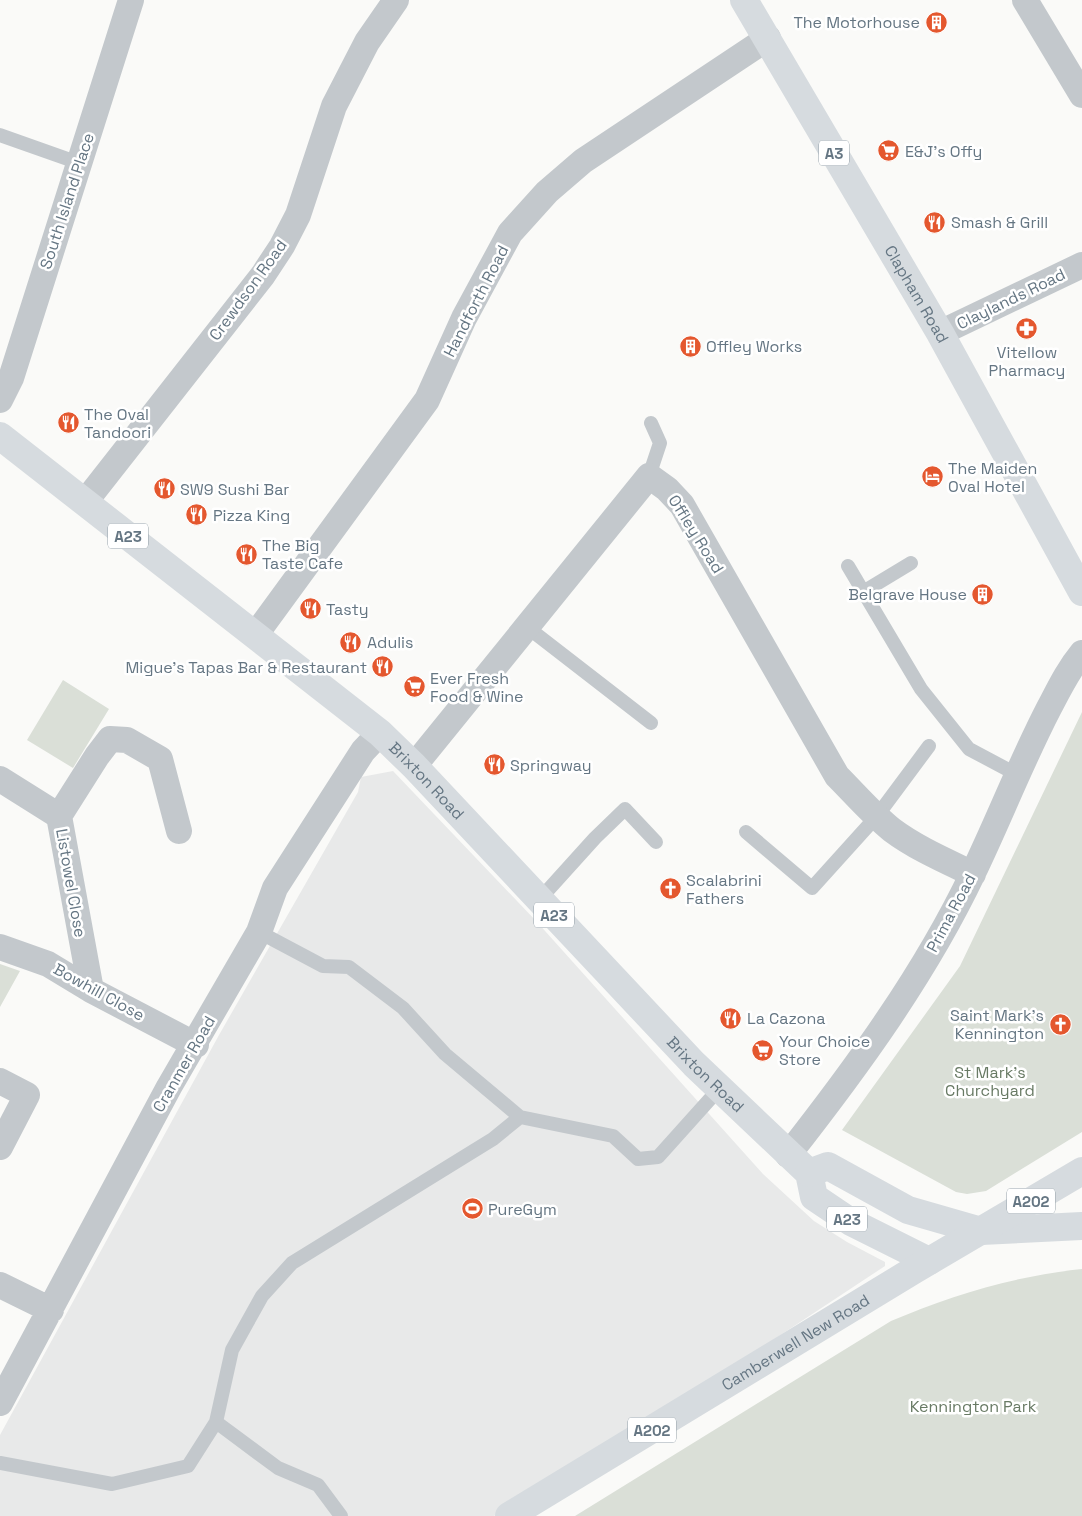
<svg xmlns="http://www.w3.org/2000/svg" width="1082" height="1516" font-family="'Space Grotesk',sans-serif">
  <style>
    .built { fill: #e8e9e9 }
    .park { fill: #dadfd7 }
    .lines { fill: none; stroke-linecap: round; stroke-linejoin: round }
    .service { stroke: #c3c8cc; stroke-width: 14 }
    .minor { stroke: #c3c8cc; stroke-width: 26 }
    .trunk { stroke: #d6dbdf; stroke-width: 28 }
    .labels { text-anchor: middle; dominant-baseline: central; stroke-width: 5; stroke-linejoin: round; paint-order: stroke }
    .shield { fill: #fff; stroke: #939fa8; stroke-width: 1 }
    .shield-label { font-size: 15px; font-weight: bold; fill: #657683 }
    .poi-label { font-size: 16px; fill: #657683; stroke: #fff; text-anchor: start }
    .street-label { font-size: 16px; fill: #657683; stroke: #fff }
    .park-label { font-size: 16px; fill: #687a64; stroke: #fff }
  </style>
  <rect width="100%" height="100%" fill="#fafaf8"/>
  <!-- built -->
  <path class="built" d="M393 771 537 922 763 1174 814 1221 847 1242 885 1262V1266L685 1398 494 1516H0V1435L219 1035 358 792 361 777Z"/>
  <!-- park -->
  <path class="park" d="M63 680 109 709 73 768 27 740Z
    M1082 712V1132L986 1191 967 1194 956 1192 842 1130 960 966Z
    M0 964 20 971 0 1007Z
    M1082 1269V1516H575L891 1321C952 1295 1015 1276 1082 1269Z"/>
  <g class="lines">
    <!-- service -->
    <path class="service" d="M0 135 79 163
      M649 476 660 443 651 423
      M848 566 921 689 969 749 1018 775
      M863 592 911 563
      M527 627 651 723
      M746 832 812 888 877 816 929 746
      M539 900 595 838 625 809 656 842
      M520 1117 613 1136 638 1159 658 1157 719 1089
      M216 1422 232 1350 262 1296 292 1263 493 1139 520 1117 445 1054 403 1008 349 967 323 966 259 932
      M0 1463 112 1484 188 1466 216 1422 278 1468 318 1485 341 1516"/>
    <!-- minor -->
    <path class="minor" d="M1025 0 1082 95
      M940 333 1082 265
      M0 400 11 378 131 0
      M85 502 263 275 282 246 298 215 334 106 367 42 396 0
      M256 634 427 400 464 318 510 233 547 192 583 161 768 38
      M414 766 649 476 667 489 682 505 837 776C855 794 872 814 892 830 916 848 946 861 973 874
      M0 779 59 816
      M0 947 48 964 91 990 196 1045
      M91 990 59 816 97 756 110 739 127 740 160 759 179 831
      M0 1081 27 1095 0 1147
      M788 1155C857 1067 925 974 973 873 999 819 1021 762 1049 708 1059 689 1068 670 1082 653
      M0 1285 51 1310
      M0 1403 169 1087 259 932 275 888 363 751 380 733"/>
    <!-- trunk -->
    <g class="trunk">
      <path id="s1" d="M744 0 940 333 1082 592"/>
      <path id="s2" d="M0 436 380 733 414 766 694 1064 809 1173 814 1197 851 1222 929 1261"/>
      <path d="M809 1173 828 1166 908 1210 981 1231 1082 1226"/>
      <path id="s3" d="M509 1516 914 1270 1082 1171"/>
    </g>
  </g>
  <!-- icons -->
  <defs>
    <symbol id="building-disc" viewBox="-11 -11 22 22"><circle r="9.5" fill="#e4572e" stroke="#fff"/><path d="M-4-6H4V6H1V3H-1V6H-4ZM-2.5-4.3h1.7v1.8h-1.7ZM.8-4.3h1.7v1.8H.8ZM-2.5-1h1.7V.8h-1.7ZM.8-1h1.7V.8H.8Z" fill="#fff"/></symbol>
    <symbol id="supermarket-disc" viewBox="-11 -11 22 22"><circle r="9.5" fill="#e4572e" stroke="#fff"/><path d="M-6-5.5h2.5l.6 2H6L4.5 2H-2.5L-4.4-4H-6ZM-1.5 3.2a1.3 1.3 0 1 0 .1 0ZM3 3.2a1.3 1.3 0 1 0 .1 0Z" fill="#fff"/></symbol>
    <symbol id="restaurant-disc" viewBox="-11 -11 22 22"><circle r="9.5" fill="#e4572e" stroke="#fff"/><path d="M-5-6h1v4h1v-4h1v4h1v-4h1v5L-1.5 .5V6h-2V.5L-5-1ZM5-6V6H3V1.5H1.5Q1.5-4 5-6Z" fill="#fff"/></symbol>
    <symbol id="pharmacy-disc" viewBox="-11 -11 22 22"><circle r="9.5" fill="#e4572e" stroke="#fff"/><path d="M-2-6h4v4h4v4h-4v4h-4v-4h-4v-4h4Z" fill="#fff"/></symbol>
    <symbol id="hotel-disc" viewBox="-11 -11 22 22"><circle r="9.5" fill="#e4572e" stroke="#fff"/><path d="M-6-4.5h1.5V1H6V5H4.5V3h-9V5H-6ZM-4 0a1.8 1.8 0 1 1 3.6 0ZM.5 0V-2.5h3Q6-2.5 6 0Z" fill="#fff"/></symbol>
    <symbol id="church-disc" viewBox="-11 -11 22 22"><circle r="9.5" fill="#e4572e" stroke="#fff"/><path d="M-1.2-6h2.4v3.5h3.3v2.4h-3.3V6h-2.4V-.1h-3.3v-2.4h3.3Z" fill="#fff"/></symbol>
    <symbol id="stadium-disc" viewBox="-11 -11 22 22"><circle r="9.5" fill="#e4572e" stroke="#fff"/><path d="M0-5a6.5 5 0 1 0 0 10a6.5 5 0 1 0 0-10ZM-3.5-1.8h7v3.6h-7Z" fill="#fff"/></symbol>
  </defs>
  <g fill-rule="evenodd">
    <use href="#building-disc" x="924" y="10" width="25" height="25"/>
    <use href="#supermarket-disc" x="876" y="138" width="25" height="25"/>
    <use href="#restaurant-disc" x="922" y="210" width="25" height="25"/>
    <use href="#pharmacy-disc" x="1014" y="316" width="25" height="25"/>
    <use href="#building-disc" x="678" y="334" width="25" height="25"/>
    <use href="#restaurant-disc" x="56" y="410" width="25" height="25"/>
    <use href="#hotel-disc" x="920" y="464" width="25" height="25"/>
    <use href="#restaurant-disc" x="152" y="476" width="25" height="25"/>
    <use href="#restaurant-disc" x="184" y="502" width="25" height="25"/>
    <use href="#restaurant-disc" x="234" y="542" width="25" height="25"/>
    <use href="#building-disc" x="970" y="582" width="25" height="25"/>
    <use href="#restaurant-disc" x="298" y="596" width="25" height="25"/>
    <use href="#restaurant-disc" x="338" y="630" width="25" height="25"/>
    <use href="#restaurant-disc" x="370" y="654" width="25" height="25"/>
    <use href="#supermarket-disc" x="402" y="674" width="25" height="25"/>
    <use href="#restaurant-disc" x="482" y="752" width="25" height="25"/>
    <use href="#church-disc" x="658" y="876" width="25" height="25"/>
    <use href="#restaurant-disc" x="718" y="1006" width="25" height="25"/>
    <use href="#church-disc" x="1048" y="1012" width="25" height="25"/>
    <use href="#supermarket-disc" x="750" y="1038" width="25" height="25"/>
    <use href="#stadium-disc" x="460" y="1196" width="25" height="25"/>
  </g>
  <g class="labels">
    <!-- shield labels -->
    <g class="shield">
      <rect x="819" y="140.5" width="30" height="25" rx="4"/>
      <rect x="108" y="523.5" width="40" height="25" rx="4"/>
      <rect x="534" y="902.5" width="40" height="25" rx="4"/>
      <rect x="1007" y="1188.5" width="48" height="25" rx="4"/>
      <rect x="827" y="1206.5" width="40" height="25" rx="4"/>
      <rect x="628" y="1417.5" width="48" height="25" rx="4"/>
    </g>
    <g class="shield-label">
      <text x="834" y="153">A3</text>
      <text x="128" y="536">A23</text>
      <text x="554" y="915">A23</text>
      <text x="1031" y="1201">A202</text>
      <text x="847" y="1219">A23</text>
      <text x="652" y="1430">A202</text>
    </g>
    <!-- poi labels -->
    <g class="poi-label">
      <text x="920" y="22" text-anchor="end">The Motorhouse</text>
      <text x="905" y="151">E&amp;J's Offy</text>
      <text x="951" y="222">Smash &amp; Grill</text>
      <text x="706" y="346">Offley Works</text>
      <text x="1027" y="352" text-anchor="middle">Vitellow<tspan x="1027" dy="18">Pharmacy</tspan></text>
      <text x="84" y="414">The Oval<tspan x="84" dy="18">Tandoori</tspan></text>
      <text x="948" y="468">The Maiden<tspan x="948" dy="18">Oval Hotel</tspan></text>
      <text x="180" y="489">SW9 Sushi Bar</text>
      <text x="213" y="515">Pizza King</text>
      <text x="262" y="545">The Big<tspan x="262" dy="18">Taste Cafe</tspan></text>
      <text x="967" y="594" text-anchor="end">Belgrave House</text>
      <text x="326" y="609">Tasty</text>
      <text x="367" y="642">Adulis</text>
      <text x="367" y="667" text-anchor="end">Migue's Tapas Bar &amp; Restaurant</text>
      <text x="430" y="678">Ever Fresh<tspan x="430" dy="18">Food &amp; Wine</tspan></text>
      <text x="510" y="765">Springway</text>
      <text x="686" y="880">Scalabrini<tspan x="686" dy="18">Fathers</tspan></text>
      <text x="1044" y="1015" text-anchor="end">Saint Mark's<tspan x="1044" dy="18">Kennington</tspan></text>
      <text x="747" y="1018">La Cazona</text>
      <text x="779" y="1041">Your Choice<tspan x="779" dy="18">Store</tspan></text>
      <text x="488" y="1209">PureGym</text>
    </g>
    <!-- street labels -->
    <g class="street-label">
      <text transform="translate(67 201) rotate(-72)">South Island Place</text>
      <text transform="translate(248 290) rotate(-54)">Crewdson Road</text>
      <text stroke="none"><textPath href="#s1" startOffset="341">Clapham Road</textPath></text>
      <text transform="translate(1011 299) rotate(-26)">Claylands Road</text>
      <text transform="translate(476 301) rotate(-63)">Handforth Road</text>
      <text transform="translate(696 534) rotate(58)">Offley Road</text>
      <text stroke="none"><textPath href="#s2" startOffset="549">Brixton Road</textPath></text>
      <text transform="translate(71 883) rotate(80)">Listowel Close</text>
      <text transform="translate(951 913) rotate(-62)">Prima Road</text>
      <text transform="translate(99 992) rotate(29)">Bowhill Close</text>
      <text transform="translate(184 1064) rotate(-60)">Cranmer Road</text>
      <text stroke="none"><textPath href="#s2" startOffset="954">Brixton Road</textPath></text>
      <text stroke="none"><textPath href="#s3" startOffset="335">Camberwell New Road</textPath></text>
    </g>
    <!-- park labels -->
    <g class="park-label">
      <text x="990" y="1072">St Mark's<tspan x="990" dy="18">Churchyard</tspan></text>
      <text x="973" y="1406">Kennington Park</text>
    </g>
  </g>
</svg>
